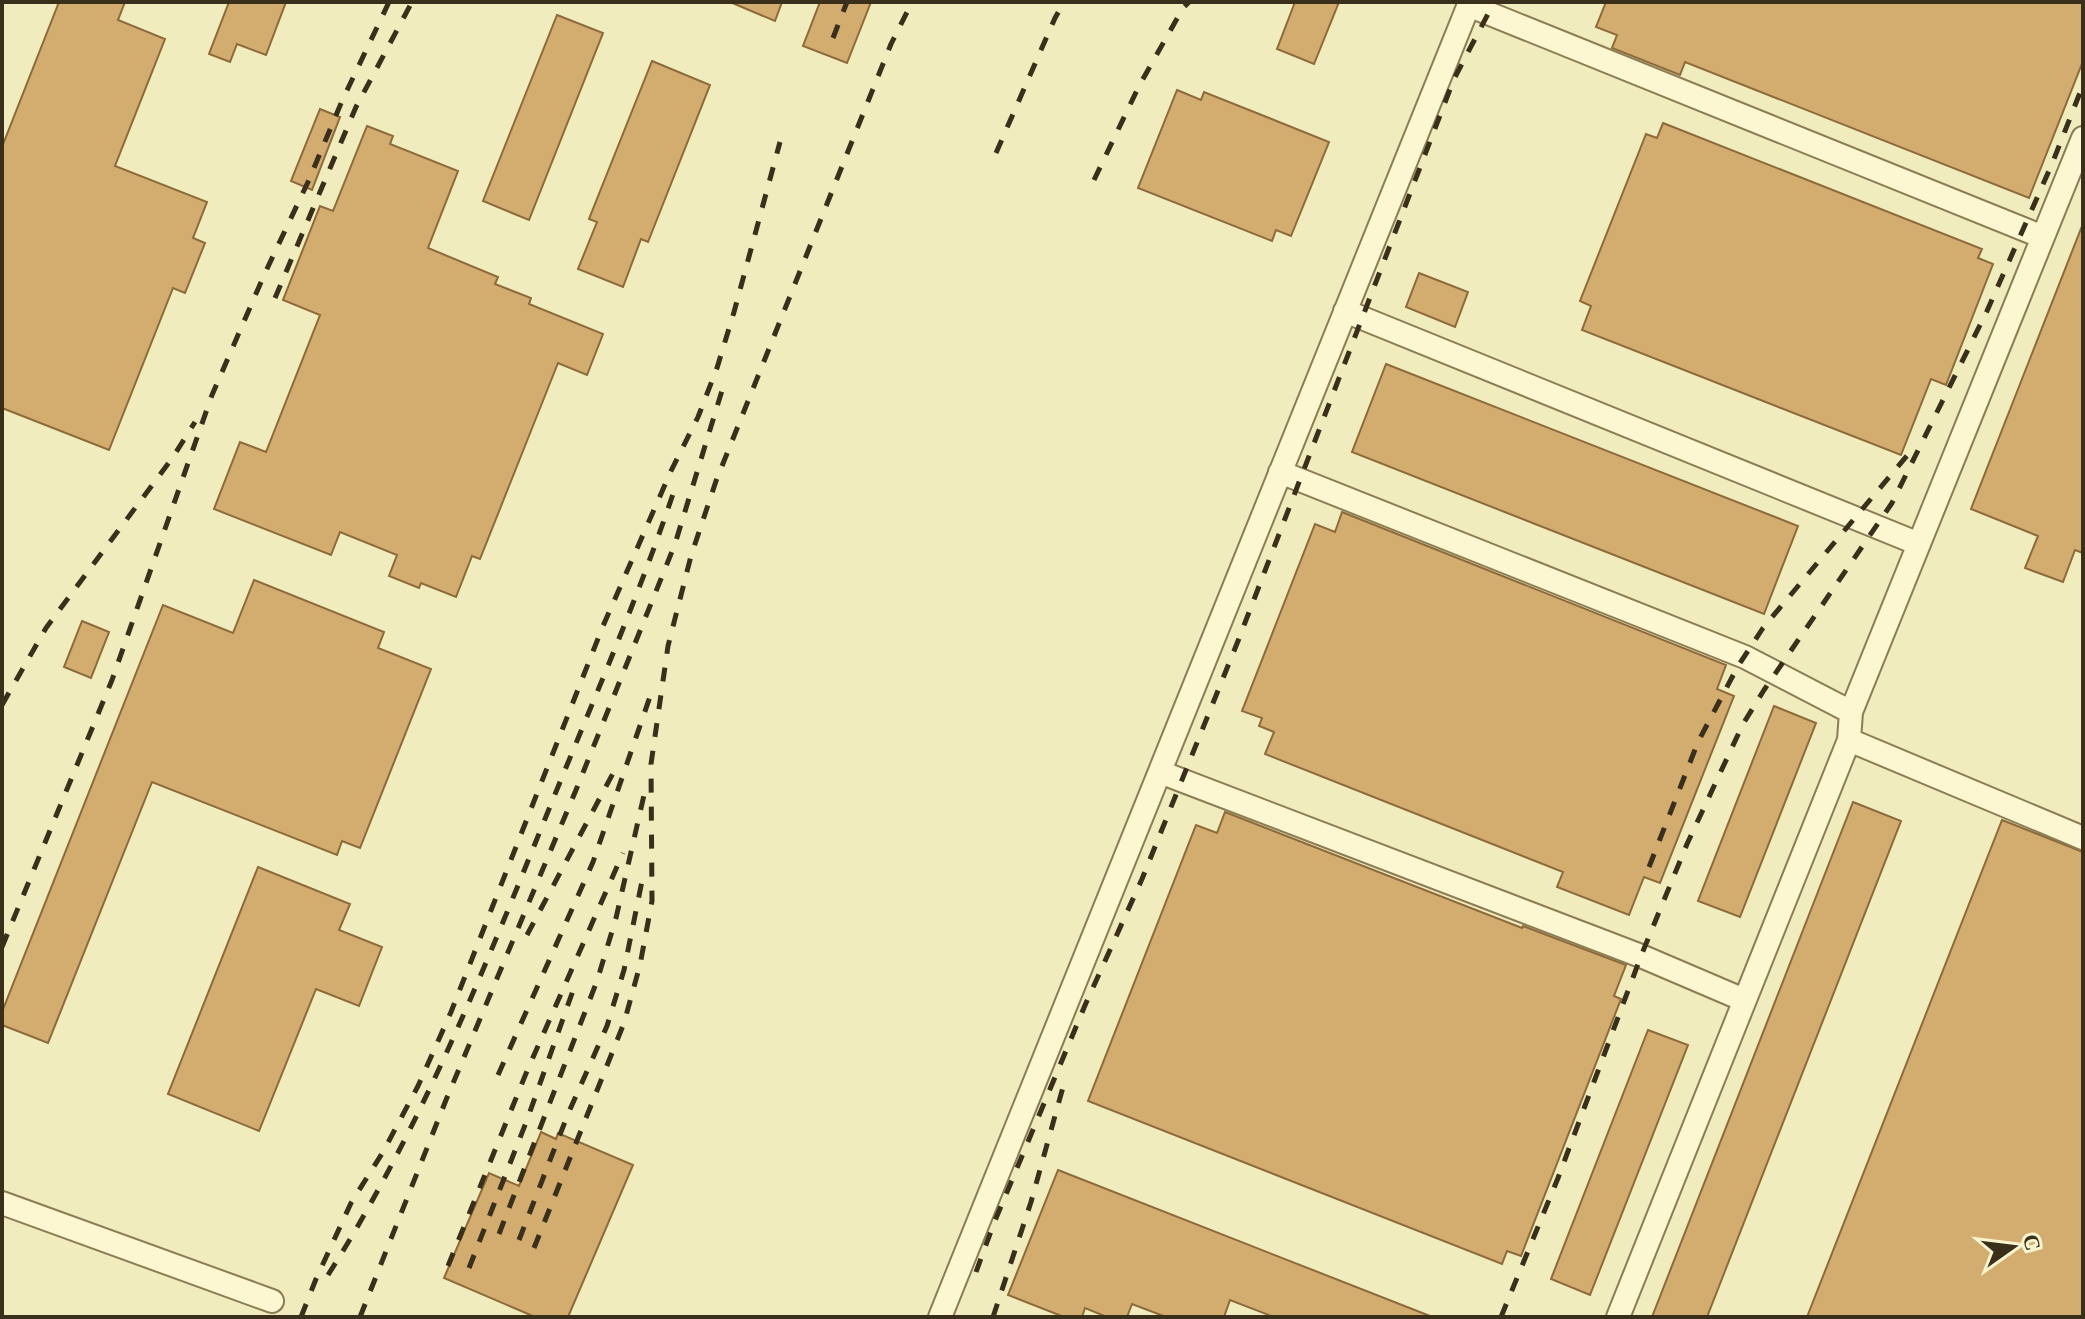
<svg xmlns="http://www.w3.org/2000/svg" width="2085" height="1319" font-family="Georgia,serif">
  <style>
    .building { fill: #d3ac70; stroke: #8c6a39; stroke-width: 2 }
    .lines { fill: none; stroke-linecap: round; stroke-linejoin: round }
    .minor-casing { stroke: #8b7c55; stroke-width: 26 }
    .minor { stroke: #fcf7d1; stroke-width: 22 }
    .rail { stroke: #392f1b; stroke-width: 5; stroke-dasharray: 14 14; stroke-linecap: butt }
  </style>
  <rect width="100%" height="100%" fill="#f1ecbd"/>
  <!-- building -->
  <path class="building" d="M59 2H125L118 20 165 39 115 166 207 202 193 238 205 243 185 293 173 288 109 450 2 408V147Z
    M229 2H286L266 55 237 44 230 62 209 54Z
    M730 2H782L775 21Z
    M820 2H871L847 63 803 46Z
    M1295 2H1339L1314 64 1277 49Z
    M1606 2H2083V61L2029 198 1685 62 1680 75 1612 48 1617 35 1596 27Z
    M557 15 603 33 529 220 483 201Z
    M652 61 710 85 648 242 641 239 623 287 578 269 597 222 589 219Z
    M1177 90 1201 100 1204 92 1329 142 1291 236 1276 230 1272 241 1138 188Z
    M320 109 340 117 312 190 291 181Z
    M1663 123 1982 249 1978 258 1993 264 1946 385 1931 379 1901 455 1582 330 1591 306 1580 301 1646 134 1657 138Z
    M367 126 393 136 390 144 458 171 428 248 498 277 495 284 531 298 529 304 603 334 587 375 558 363 480 559 472 556 456 597 421 583 419 588 389 576 397 555 340 532 331 555 214 509 240 442 266 452 320 315 283 300 320 206 333 211Z
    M2082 226 2083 553 2075 550 2063 582 2025 568 2038 536 1971 509Z
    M1419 273 1468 292 1455 327 1406 307Z
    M1386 364 1798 526 1764 614 1352 452Z
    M1342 512 1726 665 1717 689 1734 696 1660 883 1644 877 1629 915 1557 887 1563 872 1265 754 1274 732 1259 726 1262 718 1242 711 1315 524 1335 532Z
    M254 580 384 632 378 648 431 669 360 848 342 841 337 855 152 782 48 1043 2 1025V1012L163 605 233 633Z
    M82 621 109 632 91 678 64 667Z
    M1774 706 1816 723 1740 917 1698 901Z
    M1853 802 1901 821 1707 1317H1652Z
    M1225 812 1522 928 1523 926 1626 965 1614 996 1621 999 1521 1256 1507 1251 1502 1264 1088 1101 1196 825 1217 833Z
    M2002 820 2083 852V1317H1807Z
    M258 867 350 904 339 930 382 947 359 1006 316 989 259 1131 168 1094Z
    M1648 1030 1688 1045 1590 1295 1551 1279Z
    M541 1132 556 1139 558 1133 633 1165 568 1317H535L444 1278 489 1173 519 1186Z
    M1058 1170 1430 1316V1317H1274L1230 1300 1224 1317H1166L1132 1304 1127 1317H1107L1085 1308 1082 1317H1064L1008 1295Z"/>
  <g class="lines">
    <defs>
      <path id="minor" d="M1468 5 2043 237
        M1345 311 1919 544
        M1280 472 1745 657 1851 712
        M1849 740 2083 838
        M1160 772 1641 956 1744 1000
        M2 1203 272 1301
        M940 1317 1470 2
        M1618 1317 1849 740 1851 712 2083 138"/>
    </defs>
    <!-- minor casing -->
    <use href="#minor" class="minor-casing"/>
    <!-- minor -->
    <use href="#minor" class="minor"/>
    <!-- rail -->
    <path class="rail" d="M833 38 847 2
      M996 153 1055 18 1064 2
      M1094 180 1139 86 1183 8 1189 2
      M275 298 356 107 412 2
      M2 705 46 628 173 457 195 422
      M1649 867 1698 742 1738 666 1763 628 1915 446
      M527 935 619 762
      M2 947 112 680 212 395 265 273 308 182 342 101 389 2
      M498 1075 593 862 653 688
      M499 1234 597 981 616 918 644 795
      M519 1240 568 1114 607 1026 624 970 643 876
      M534 1248 624 1023 640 965 652 901 651 764 668 646 691 556 716 481 891 44 912 2
      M448 1266 527 1071 623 853
      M469 1268 527 1120 575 985
      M976 1272 994 1223 1086 1003 1142 879 1238 641 1454 79 1488 14 1496 2
      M328 1275C420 1130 483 972 547 814 591 705 639 597 676 485
      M301 1317 316 1279 351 1203 383 1152 418 1086 451 1012 603 626 671 471 698 417 717 368 734 312 780 142
      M360 1317 446 1100 576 790 675 544 724 384
      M993 1317 1031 1202 1065 1080
      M1501 1317 1558 1178 1641 956 1687 844 1743 724 1764 690 1892 503 1987 311 2052 164 2083 85"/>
  </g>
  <!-- border -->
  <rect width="2085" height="1319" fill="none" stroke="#392f1b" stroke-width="8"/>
  <!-- north arrow -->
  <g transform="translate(2013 1247) rotate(76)" stroke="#f8f4ce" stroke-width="6" paint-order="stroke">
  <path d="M0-6L14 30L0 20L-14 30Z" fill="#392f1b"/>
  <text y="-12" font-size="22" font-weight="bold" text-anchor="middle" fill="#392f1b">С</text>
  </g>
</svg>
